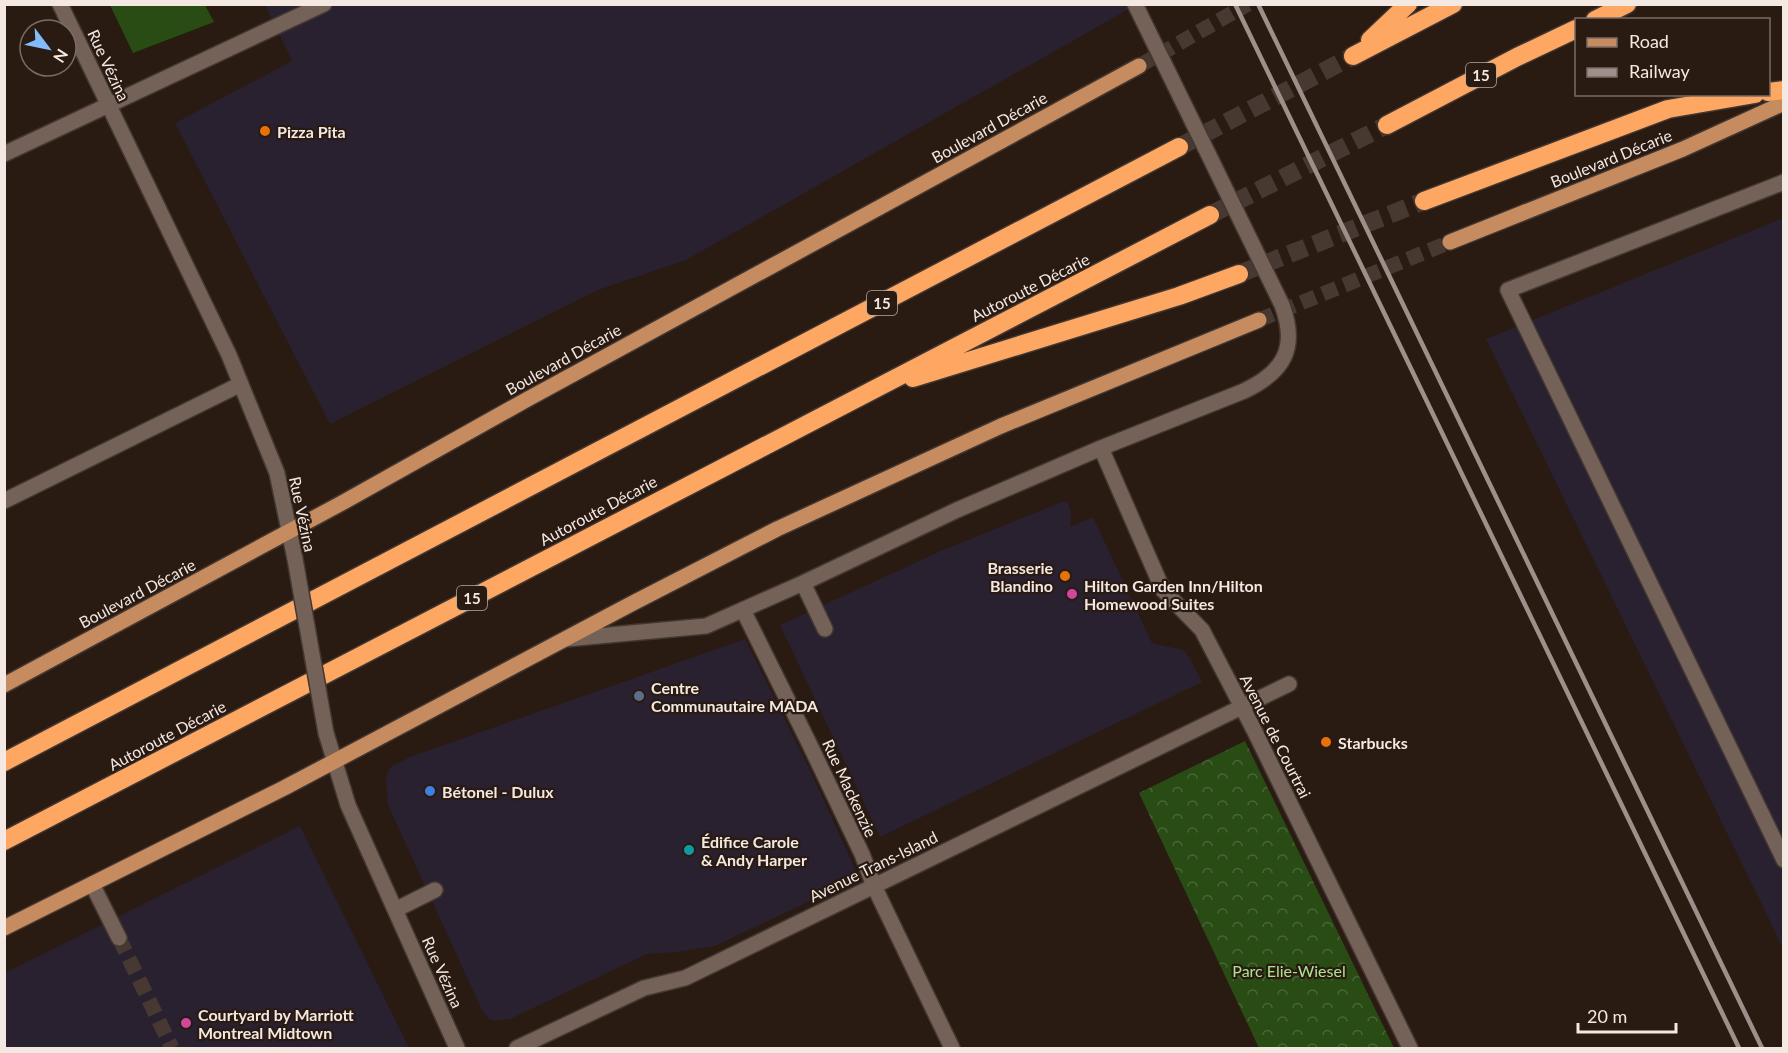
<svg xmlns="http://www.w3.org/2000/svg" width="1788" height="1053" font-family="Lato,sans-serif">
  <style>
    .commercial { fill: #2a2130 }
    .green { fill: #284c14 }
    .forest { fill: url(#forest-crowns) }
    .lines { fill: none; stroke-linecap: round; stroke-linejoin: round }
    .minor-tunnel { stroke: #473931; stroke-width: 15; stroke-dasharray: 15 8; stroke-linecap: butt }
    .major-tunnel { stroke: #473931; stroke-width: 15; stroke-dasharray: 15 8; stroke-linecap: butt }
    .highway-tunnel { stroke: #473931; stroke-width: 18; stroke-dasharray: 18 9; stroke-linecap: butt }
    .minor-casing { stroke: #433732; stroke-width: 18 }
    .major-casing { stroke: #433732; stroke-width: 18 }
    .highway-casing { stroke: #433732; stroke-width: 21 }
    .minor { stroke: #746258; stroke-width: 15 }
    .major { stroke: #c68b5e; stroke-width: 15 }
    .highway { stroke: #fda762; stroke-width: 18 }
    .rail { stroke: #9d908a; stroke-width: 4.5 }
    .minor-bridge-casing { stroke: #433732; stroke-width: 18; stroke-linecap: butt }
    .minor-bridge { stroke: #746258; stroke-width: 15 }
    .food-dot { fill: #e8710a; stroke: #291a12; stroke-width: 2 }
    .hotel-dot { fill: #d1479c; stroke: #291a12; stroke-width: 2 }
    .service-dot { fill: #5c6f8a; stroke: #291a12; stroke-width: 2 }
    .shop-dot { fill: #3f7fe0; stroke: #291a12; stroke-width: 2 }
    .culture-dot { fill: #0f9aa8; stroke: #291a12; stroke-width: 2 }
    .labels { text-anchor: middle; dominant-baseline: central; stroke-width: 4.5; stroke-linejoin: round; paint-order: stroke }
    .shield { fill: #291a12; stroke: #b6aaa4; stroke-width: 1.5 }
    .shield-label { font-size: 15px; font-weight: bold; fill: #f3e8e2 }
    .street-label { font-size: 16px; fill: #f3e8e2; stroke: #291a12 }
    .poi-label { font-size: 16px; font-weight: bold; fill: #f3e8e2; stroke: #291a12; text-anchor: start }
    .park-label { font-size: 16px; fill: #abe491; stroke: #291a12 }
  </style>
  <defs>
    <pattern id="forest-crowns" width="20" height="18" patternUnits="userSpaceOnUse" patternTransform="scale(1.5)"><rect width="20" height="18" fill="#284c14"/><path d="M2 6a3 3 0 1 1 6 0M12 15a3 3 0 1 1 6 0" fill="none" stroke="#486636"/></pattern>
  </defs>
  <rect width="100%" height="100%" fill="#291a12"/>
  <!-- commercial -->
  <path class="commercial" d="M265 5H1136L686 260 598 290 330 424 175 123 292 61Z
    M1783 218V948L1486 339Z
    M1064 501 1068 503 1071 513 1070 527 1093 517 1152 643 1183 650 1190 658 1202 682 880 837 780 625 941 551Z
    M745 639 811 772 856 871 845 883 837 888 715 946 676 952 647 954 510 1019 494 1021 488 1018 482 1010 388 805 386 782 387 774 391 767 410 757Z
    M300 826 409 1048H5V973Z"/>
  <!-- green -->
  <path class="green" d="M110 5H205L214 22 133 53Z"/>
  <!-- forest -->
  <path class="forest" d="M1245 741 1394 1048H1259L1139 793Z"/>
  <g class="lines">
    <!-- minor-tunnel -->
    <path class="minor-tunnel" d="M119 938 172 1048"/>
    <!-- major-tunnel -->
    <path class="major-tunnel" d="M1139 66 1248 4
      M1259 320 1450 242"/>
    <!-- highway-tunnel -->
    <path class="highway-tunnel" d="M1179 147 1353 56
      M1210 215 1387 125
      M1239 274 1424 201"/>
    <defs>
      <path id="minor" d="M60 4 229 355 277 473 295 559
        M4 154 324 4
        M1784 182 1508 290 1784 860
        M1101 448 1163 590 1202 630 1254 730 1410 1048
        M4 501 241 384
        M803 583 825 629
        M743 610 809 743 862 854 874 886 952 1048
        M566 639 706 626 803 583 957 510 1101 448 1244 391C1284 372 1298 348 1282 305L1135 4
        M326 733 348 805 457 1048
        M92 884 119 938
        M395 910 435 890
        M517 1048 644 988 685 978 1289 684"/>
      <path id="major" d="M1450 242 1683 149 1784 103
        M4 685 340 504 526 400 1139 66
        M4 928 284 788 633 603 777 529 1001 426 1259 320"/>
      <path id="highway" d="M1595 20 1627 4
        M1370 40 1408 4
        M1353 56 1453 4
        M1768 92 1784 90
        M1387 125 1517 57 1576 29
        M1424 201 1668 109 1755 94
        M913 378 1179 296 1239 274
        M4 762 1179 147
        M4 841 1210 215"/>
    </defs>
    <!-- minor casing -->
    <use href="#minor" class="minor-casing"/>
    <!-- major casing -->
    <use href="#major" class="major-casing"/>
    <!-- highway casing -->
    <use href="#highway" class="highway-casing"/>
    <!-- minor -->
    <use href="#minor" class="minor"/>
    <!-- major -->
    <use href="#major" class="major"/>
    <!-- highway -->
    <use href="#highway" class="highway"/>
    <!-- rail -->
    <path class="rail" d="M1235 4 1739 1048
      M1258 4 1762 1048"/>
    <defs>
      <path id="minor-bridge" d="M295 559 326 733"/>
    </defs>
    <!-- minor-bridge casing -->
    <use href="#minor-bridge" class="minor-bridge-casing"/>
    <!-- minor-bridge -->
    <use href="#minor-bridge" class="minor-bridge"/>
  </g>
  <!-- markers -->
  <g class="food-dot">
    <circle cx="265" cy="131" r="6"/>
    <circle cx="1065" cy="576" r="6"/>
    <circle cx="1326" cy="742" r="6"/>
  </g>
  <g class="hotel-dot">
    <circle cx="1072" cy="594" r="6"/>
    <circle cx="186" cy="1023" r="6"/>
  </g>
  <circle class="service-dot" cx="639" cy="696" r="6"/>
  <circle class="shop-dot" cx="430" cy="791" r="6"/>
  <circle class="culture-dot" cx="689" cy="850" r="6"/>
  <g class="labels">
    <!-- shield labels -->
    <g class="shield">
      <rect x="1466" y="63" width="30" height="24" rx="4.5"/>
      <rect x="867" y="291" width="30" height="24" rx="4.5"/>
      <rect x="457" y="586" width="30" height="24" rx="4.5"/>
    </g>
    <g class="shield-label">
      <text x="1481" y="75">15</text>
      <text x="882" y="303">15</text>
      <text x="472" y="598">15</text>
    </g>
    <!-- street labels -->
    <g class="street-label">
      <text transform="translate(109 65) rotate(65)">Rue Vézina</text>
      <text transform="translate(989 127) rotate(-29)">Boulevard Décarie</text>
      <text transform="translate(1611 158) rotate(-22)">Boulevard Décarie</text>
      <text transform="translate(1030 287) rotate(-27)">Autoroute Décarie</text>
      <text transform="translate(563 359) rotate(-29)">Boulevard Décarie</text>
      <text transform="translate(598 510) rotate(-28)">Autoroute Décarie</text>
      <text transform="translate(303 514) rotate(78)">Rue Vézina</text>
      <text transform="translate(137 593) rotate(-28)">Boulevard Décarie</text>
      <text transform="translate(167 735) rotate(-28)">Autoroute Décarie</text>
      <text transform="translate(1276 736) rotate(63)">Avenue de Courtrai</text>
      <text transform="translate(850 788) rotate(65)">Rue Mackenzie</text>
      <text transform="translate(873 866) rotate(-26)">Avenue Trans-Island</text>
      <text transform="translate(443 972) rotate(66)">Rue Vézina</text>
    </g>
    <!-- poi labels -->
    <g class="poi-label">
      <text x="277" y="131">Pizza Pita</text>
      <text x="1053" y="567" text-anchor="end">Brasserie<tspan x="1053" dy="18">Blandino</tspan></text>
      <text x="1084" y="585">Hilton Garden Inn/Hilton<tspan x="1084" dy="18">Homewood Suites</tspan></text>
      <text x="651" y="687">Centre<tspan x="651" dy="18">Communautaire MADA</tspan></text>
      <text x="1338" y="742">Starbucks</text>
      <text x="442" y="791">Bétonel - Dulux</text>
      <text x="701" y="841">Édifice Carole<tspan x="701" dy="18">&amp; Andy Harper</tspan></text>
      <text x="198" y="1014">Courtyard by Marriott<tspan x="198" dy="18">Montreal Midtown</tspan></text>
    </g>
    <!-- park labels -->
    <g class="park-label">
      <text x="1289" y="970">Parc Elie-Wiesel</text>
    </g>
  </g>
  <!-- border -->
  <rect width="1788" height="1053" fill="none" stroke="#f3e8e2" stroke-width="12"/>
  <!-- legend -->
  <rect x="1575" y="18" width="195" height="78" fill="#291a12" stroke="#7a6c65" stroke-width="1.5"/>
  <rect x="1587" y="38" width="30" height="9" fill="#c68b5e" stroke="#7a6c65" stroke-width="1.5"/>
  <text x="1629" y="48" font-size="18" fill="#f3e8e2">Road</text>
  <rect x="1587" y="68" width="30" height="9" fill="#9d908a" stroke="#7a6c65" stroke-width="1.5"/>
  <text x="1629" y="78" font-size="18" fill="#f3e8e2">Railway</text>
  <!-- north arrow -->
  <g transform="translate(48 48) rotate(122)"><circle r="28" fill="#291a12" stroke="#7a6c65" stroke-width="1.5"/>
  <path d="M0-4.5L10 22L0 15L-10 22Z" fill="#83bcfb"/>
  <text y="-9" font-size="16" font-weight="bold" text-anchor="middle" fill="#f3e8e2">N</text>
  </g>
  <!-- scale -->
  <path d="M1578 1023v9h98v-9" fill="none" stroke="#f3e8e2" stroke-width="3"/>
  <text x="1587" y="1023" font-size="18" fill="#f3e8e2" stroke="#291a12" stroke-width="4.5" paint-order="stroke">20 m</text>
</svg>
